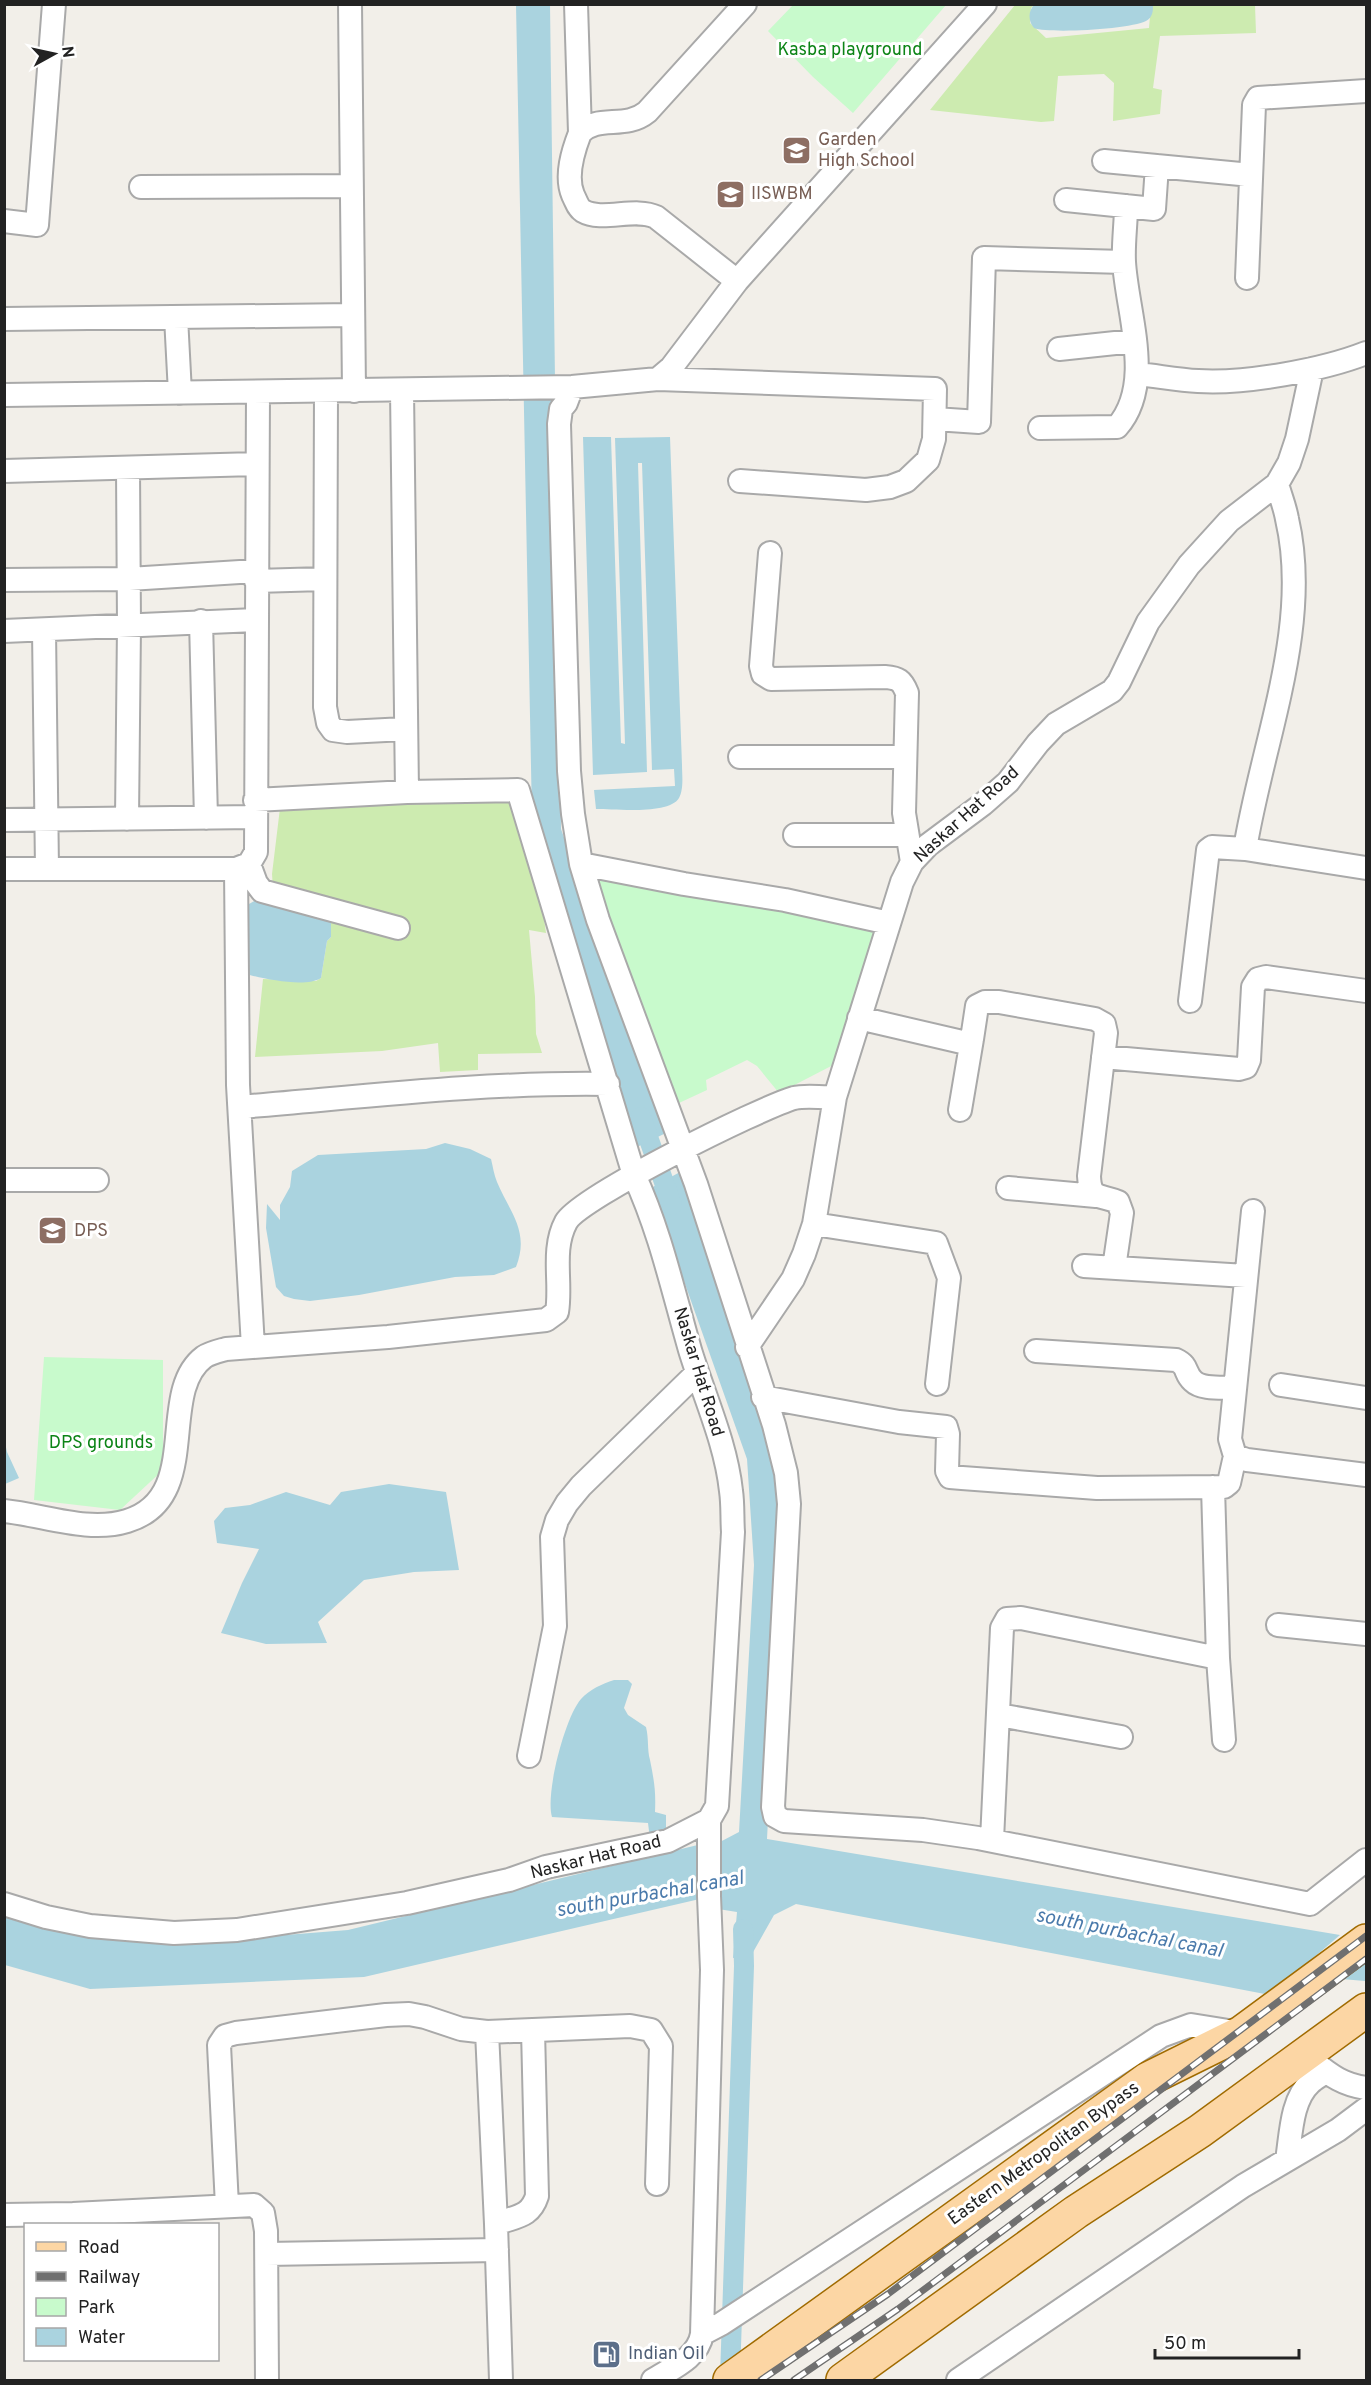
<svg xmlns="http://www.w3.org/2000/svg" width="1371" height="2385" font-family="Overpass,sans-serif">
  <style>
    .grass { fill: #cdebb0 }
    .park { fill: #c8facc }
    .water { fill: #aad3df }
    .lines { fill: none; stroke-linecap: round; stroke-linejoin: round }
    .canal { stroke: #aad3df; stroke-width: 20 }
    .minor-casing { stroke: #a9a9a9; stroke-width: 26 }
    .primary-casing { stroke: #a06b00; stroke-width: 36 }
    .minor { stroke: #fff; stroke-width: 22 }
    .primary { stroke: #fcd6a4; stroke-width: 33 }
    .rail-casing { stroke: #707070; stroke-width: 7 }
    .rail { stroke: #fff; stroke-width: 4.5; stroke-dasharray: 14; stroke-linecap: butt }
    .labels { text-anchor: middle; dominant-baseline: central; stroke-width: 6; stroke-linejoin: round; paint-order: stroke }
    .park-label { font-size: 18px; fill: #0c8416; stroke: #fff }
    .education-label { font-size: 18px; fill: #785e54; stroke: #fff; text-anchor: start }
    .street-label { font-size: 18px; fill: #222; stroke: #fff }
    .service-label { font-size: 18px; fill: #4e5e75; stroke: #fff; text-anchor: start }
    .water-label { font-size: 20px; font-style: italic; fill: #4a7aab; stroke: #fff }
  </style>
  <rect width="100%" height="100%" fill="#f2efe9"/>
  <!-- grass -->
  <path class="grass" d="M1015 5H1034L1031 8 1030 23 1046 38 1149 28 1151 5H1255L1256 33 1160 36 1153 88 1162 90 1160 114 1113 121 1114 83 1104 74 1058 76 1054 121 1041 122 930 110Z
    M527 799 546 933 529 930 535 997 536 1034 542 1053 478 1054V1070L440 1072 438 1043 382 1051 255 1057 263 979 316 981 321 978 327 941 331 937 274 903 272 874 280 808Z"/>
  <!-- park -->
  <path class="park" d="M793 5V4L946 5 853 113 813 77 768 31Z
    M593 876 879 928 837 1063 779 1093 757 1066 747 1060 706 1080 707 1090 679 1103Z
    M44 1357 163 1360V1470L120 1510 34 1500Z"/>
  <!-- water -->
  <path class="water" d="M516 5H550L561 829 668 1132 637 1147 545 872 532 817Z
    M1034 5H1153C1153 11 1153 17 1146 21 1131 29 1050 34 1034 28 1028 21 1028 11 1034 5Z
    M583 437H611L621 743 625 744 615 438 670 437 682 765C682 774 684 789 679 798 669 815 615 809 596 809L594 790 675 786 674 769 652 770 642 463H638L647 772 593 775Z
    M256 900 294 905 331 921V937L327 941 321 978C306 988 264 979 246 974V920L249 904Z
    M445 1143 470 1149 491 1159C493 1167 494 1175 497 1182 510 1213 530 1231 516 1267L494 1275 455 1277 359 1295 310 1301 294 1299 284 1296 276 1287 266 1228 267 1204 280 1220V1205L290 1187 292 1171 318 1155 426 1149Z
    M680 1172 777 1432 785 1500 767 1839 1340 1935 1270 1995 796 1904 774 1915 752 1954 733 1958 737 1912 718 1909V1843L739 1832 754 1565 747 1459 651 1188Z
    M4 1438 7 1452 19 1478 5 1484Z
    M389 1484 446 1492 459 1570 414 1572 364 1580 318 1622 327 1643 266 1644 221 1633 242 1583 259 1549 217 1543 214 1521 225 1508 250 1505 286 1492 330 1505 341 1492Z
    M614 1680H628L632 1684 624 1708 628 1715 646 1727C649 1739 647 1749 650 1760 654 1780 656 1791 655 1812L666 1815V1839H650L648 1823 552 1817C545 1794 565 1717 581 1699 590 1689 602 1684 614 1680Z
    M706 1843 704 1898 364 1977 90 1989 5 1965 4 1907 185 1943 348 1930Z"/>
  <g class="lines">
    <!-- canal -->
    <path class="canal" d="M641 1117 672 1205
      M1330 1968 1366 1971
      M730 2376 744 1966 743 1929"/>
    <defs>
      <path id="minor" d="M350 4 354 391
        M576 4 580 133C573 151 565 176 573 195 576 201 578 208 583 211 602 222 635 207 656 217L737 281
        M580 133C598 114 625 130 647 112L745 4
        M1104 161 1251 175
        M141 187 351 186
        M1066 200 1154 209 1157 166
        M4 221 37 225 54 4
        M1247 278 1254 105 1258 98 1366 91
        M176 317 180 393
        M4 319 353 315
        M1059 349 1134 341
        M1138 374C1158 376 1178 380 1198 381 1245 384 1323 370 1366 353
        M658 379 935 389 934 439 928 460 906 481 890 487 866 490 740 481
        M572 387 566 403 561 409 559 424 569 771 573 814 581 864 598 920 696 1184 774 1425 786 1473 789 1504 773 1807 775 1816 784 1821 923 1830 978 1838 1310 1904 1366 1860
        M402 390 407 792
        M326 391 325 707 328 723 333 730 347 732 405 729
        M4 395 572 387 658 379 671 368 737 281 985 4
        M935 419 979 422 984 258 1124 262
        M1040 428 1117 427C1155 384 1127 313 1124 262 1123 243 1126 224 1126 206
        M4 471 257 464
        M1277 484C1280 495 1285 507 1287 519 1312 626 1262 743 1245 849L1366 868
        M770 553 761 666 763 674 771 679 885 677C898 678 902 680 907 693L904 813 912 862
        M4 580 129 579 256 571
        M256 581 324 579
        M201 621 206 818
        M44 630 47 869
        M4 631 256 620
        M740 757H905
        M127 819 129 625 128 468
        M4 820 255 817
        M795 835H906
        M249 864 256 883 262 891 398 928
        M581 864 684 884 785 900 889 923
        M4 869H236L249 864 256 852 258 392
        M236 869 238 1085 253 1347
        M1190 1001 1208 850 1212 847 1245 849
        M859 1018 962 1042 972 1039 977 1006 985 1002H999L1095 1019 1104 1024 1106 1033 1089 1176C1090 1201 1100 1194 1118 1202L1122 1213 1114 1268
        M1103 1057 1239 1069 1246 1067 1249 1060 1253 987 1258 979 1266 977 1366 991
        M240 1107C362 1097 485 1082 608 1084
        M960 1110 972 1039
        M4 1180H97
        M1008 1188 1096 1196
        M1253 1211 1230 1439 1235 1456 1247 1460 1366 1475
        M814 1224 936 1243 949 1278 937 1384
        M1084 1266 1246 1276
        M747 1347 793 1279 804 1254 814 1224 835 1097
        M1036 1351 1176 1360C1189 1366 1184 1373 1193 1381 1202 1390 1223 1387 1235 1388
        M1281 1385 1366 1398
        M763 1397 899 1422 946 1427 948 1434 947 1471 950 1477 962 1478 1097 1488 1224 1487 1229 1483 1235 1456
        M1213 1487 1218 1658 1224 1740
        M4 1511C44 1515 88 1533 127 1521 204 1498 156 1393 204 1357 210 1353 219 1351 226 1349L388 1337 546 1320 557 1312C562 1283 551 1250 566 1222 580 1197 760 1108 794 1098 806 1095 822 1098 835 1097L902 882 912 862 928 845 983 804 1008 782 1038 743 1056 724 1112 691 1119 682 1148 622 1189 565 1229 521 1277 484 1289 463 1297 439 1312 369
        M1278 1625 1366 1634
        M999 1715 1121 1737
        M529 1756 555 1626 552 1537 557 1520 567 1503 581 1486 697 1373
        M992 1840 1002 1628 1007 1619 1021 1618 1218 1658
        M4 1904 46 1917 90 1926 174 1933 237 1930 407 1903 509 1880 546 1867 668 1841 709 1820 717 1806 733 1532C732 1519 733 1504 731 1491 726 1443 704 1396 690 1350 673 1291 660 1231 634 1175L518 790 407 792 255 800
        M487 2032 496 2224
        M1314 2062C1331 2076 1344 2085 1366 2088
        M1287 2160C1291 2136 1291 2100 1310 2083 1314 2079 1320 2076 1325 2072
        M227 2206 219 2045 225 2036 236 2033 386 2015 409 2014 425 2017 461 2029 487 2032 630 2026 651 2030 661 2046 657 2184
        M4 2215 73 2214 254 2205 263 2213 266 2231 267 2380
        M267 2254 497 2250
        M702 2334 721 2324 1161 2036 1191 2025 1241 2033
        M501 2380 496 2224C515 2216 530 2218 537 2196L533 2030
        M653 2380C672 2368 698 2358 702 2334L712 1970 709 1896V1820
        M958 2380 1243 2186 1338 2130 1366 2109"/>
      <path id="primary" d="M730 2380 1148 2079 1241 2033 1366 1941
        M843 2380 1076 2212 1200 2131 1366 2010"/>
    </defs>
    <!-- minor casing -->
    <use href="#minor" class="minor-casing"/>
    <!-- primary casing -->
    <use href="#primary" class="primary-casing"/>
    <!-- minor -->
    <use href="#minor" class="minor"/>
    <!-- primary -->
    <use href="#primary" class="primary"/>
    <defs>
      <path id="rail" d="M761 2380 888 2294 1366 1936
        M794 2380 898 2309 1366 1959"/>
    </defs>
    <!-- rail casing -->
    <use href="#rail" class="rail-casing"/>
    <!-- rail -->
    <use href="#rail" class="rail"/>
  </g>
  <!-- icons -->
  <defs>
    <symbol id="school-square" viewBox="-11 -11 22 22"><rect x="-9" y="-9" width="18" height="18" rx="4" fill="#8d6e63" stroke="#fff"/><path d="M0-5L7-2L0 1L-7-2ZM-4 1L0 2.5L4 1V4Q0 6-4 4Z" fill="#fff"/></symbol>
    <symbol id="university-square" viewBox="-11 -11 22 22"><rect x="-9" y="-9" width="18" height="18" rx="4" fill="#8d6e63" stroke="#fff"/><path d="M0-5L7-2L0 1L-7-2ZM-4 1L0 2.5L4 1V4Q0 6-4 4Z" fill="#fff"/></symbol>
    <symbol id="fuel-square" viewBox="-11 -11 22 22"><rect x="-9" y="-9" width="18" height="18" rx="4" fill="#5c6f8a" stroke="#fff"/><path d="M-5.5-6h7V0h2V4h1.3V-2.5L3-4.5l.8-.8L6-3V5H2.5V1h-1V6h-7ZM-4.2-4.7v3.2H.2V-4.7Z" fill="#fff"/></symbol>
  </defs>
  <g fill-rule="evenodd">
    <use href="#school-square" x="780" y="134" width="33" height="33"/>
    <use href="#university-square" x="714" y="178" width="33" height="33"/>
    <use href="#school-square" x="36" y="1214" width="33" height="33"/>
    <use href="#fuel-square" x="590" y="2338" width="33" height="33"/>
  </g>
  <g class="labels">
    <!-- park labels -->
    <g class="park-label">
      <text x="850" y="50">Kasba playground</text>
      <text x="101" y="1443">DPS grounds</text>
    </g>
    <!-- education labels -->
    <g class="education-label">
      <text x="818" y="140">Garden<tspan x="818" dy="21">High School</tspan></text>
      <text x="751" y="194">IISWBM</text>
      <text x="74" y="1231">DPS</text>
    </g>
    <!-- street labels -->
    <g class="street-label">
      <text transform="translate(967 815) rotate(-42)">Naskar Hat Road</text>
      <text transform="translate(698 1372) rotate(73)">Naskar Hat Road</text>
      <text transform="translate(596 1858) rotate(-14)">Naskar Hat Road</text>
      <text transform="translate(1044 2154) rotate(-36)">Eastern Metropolitan Bypass</text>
    </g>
    <!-- service labels -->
    <g class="service-label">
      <text x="628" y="2354">Indian Oil</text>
    </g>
    <!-- water labels -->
    <g class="water-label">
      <text transform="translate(650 1895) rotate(-10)">south purbachal canal</text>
      <text transform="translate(1129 1934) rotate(11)">south purbachal canal</text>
    </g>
  </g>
  <!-- border -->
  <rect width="1371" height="2385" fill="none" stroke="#222222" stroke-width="12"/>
  <!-- legend -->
  <rect x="24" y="2223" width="195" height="138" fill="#ffffff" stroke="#a7a7a7" stroke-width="1.5"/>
  <rect x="36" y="2242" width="30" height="9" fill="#fcd6a4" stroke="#a7a7a7" stroke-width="1.5"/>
  <text x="78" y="2253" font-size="18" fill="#222222">Road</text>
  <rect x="36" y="2272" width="30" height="9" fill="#707070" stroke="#a7a7a7" stroke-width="1.5"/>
  <text x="78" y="2283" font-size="18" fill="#222222">Railway</text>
  <rect x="36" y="2298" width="30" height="18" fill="#c8facc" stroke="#a7a7a7" stroke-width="1.5"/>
  <text x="78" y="2313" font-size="18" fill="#222222">Park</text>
  <rect x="36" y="2328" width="30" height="18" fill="#aad3df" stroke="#a7a7a7" stroke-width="1.5"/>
  <text x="78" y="2343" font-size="18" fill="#222222">Water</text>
  <!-- north arrow -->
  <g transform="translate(54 54) rotate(82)" stroke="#ffffff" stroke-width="4.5" paint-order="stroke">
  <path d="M0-4.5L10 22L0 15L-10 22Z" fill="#222222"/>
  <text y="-9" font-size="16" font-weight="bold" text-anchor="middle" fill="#222222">N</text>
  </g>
  <!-- scale -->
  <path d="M1155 2349v9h144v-9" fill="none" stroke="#222222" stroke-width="3"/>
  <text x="1164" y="2349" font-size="18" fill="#222222" stroke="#ffffff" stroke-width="4.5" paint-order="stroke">50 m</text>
</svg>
